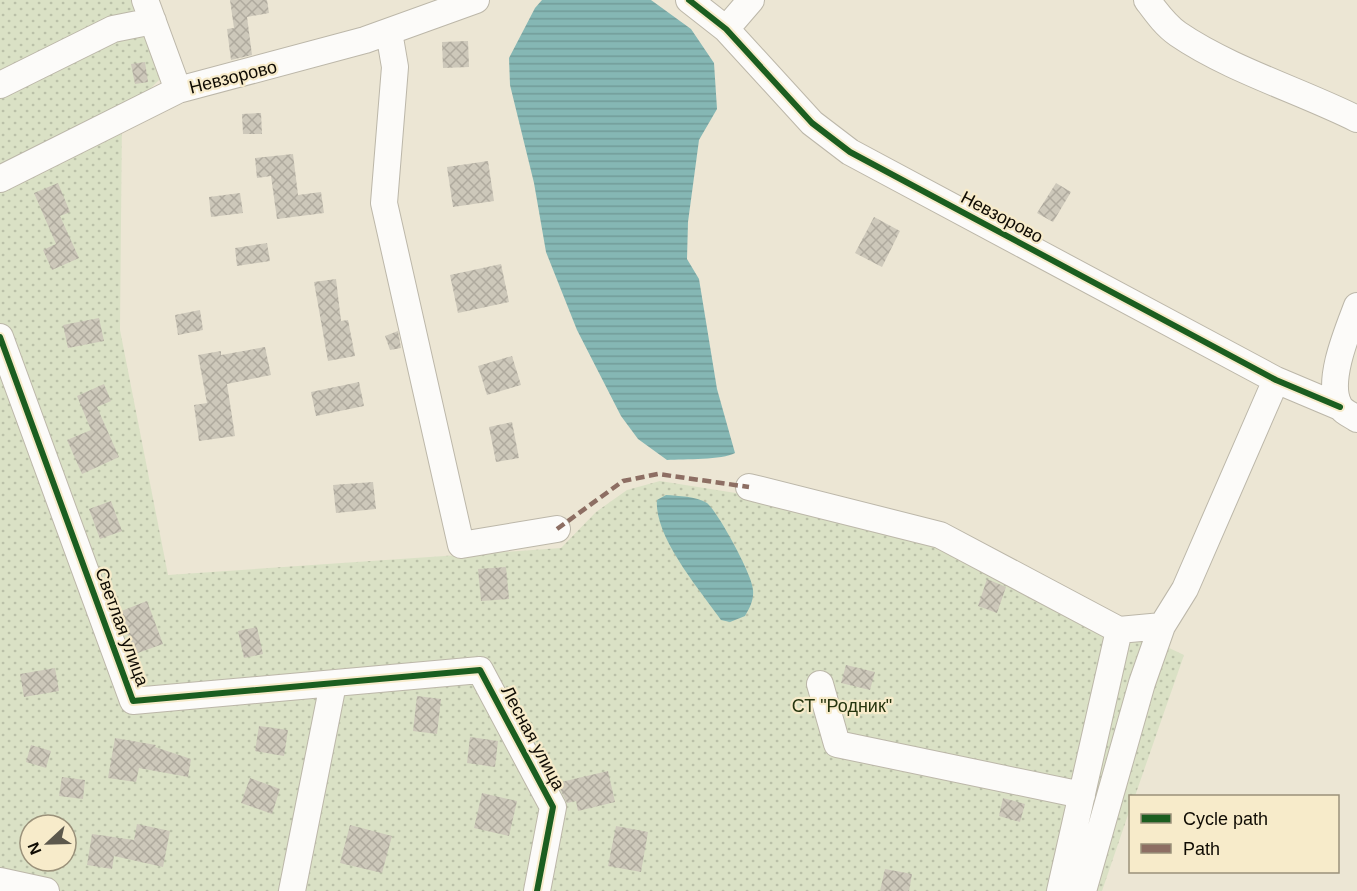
<svg xmlns="http://www.w3.org/2000/svg" width="1357" height="891" font-family="Helvetica,sans-serif">
  <style>
    .grass { fill: url(#grass-dots); fill-rule: evenodd }
    .water { fill: url(#water-rules) }
    .building { fill: url(#building-cross-hatch) }
    .lines { fill: none; stroke-linecap: round; stroke-linejoin: round }
    .minor-casing { stroke: #bcb7a9; stroke-width: 28 }
    .minor { stroke: #fcfbf9; stroke-width: 26 }
    .quiet { stroke: #8d6e63; stroke-width: 4.5; stroke-dasharray: 9 4.5; stroke-linecap: butt }
    .cycleway-casing { stroke: #f7ebca; stroke-width: 10 }
    .cycleway { stroke: #1b5e20; stroke-width: 6 }
    .labels { text-anchor: middle; dominant-baseline: central; stroke-width: 4.5; stroke-linejoin: round; paint-order: stroke }
    .street-label { font-size: 18px; fill: #0f0b03; stroke: #f7ebca }
    .park-label { font-size: 18px; fill: #25340e; stroke: #f7ebca }
  </style>
  <defs>
    <pattern id="grass-dots" width="8" height="8" patternUnits="userSpaceOnUse" patternTransform="scale(1.5)"><rect width="8" height="8" fill="#dae1c5"/><path d="M2 2h.1M6 6h.1" fill="none" stroke="#bac0a8" stroke-width="1.8" stroke-linecap="round"/></pattern>
    <pattern id="water-rules" width="6" height="5" patternUnits="userSpaceOnUse" patternTransform="scale(1.5)"><rect width="6" height="5" fill="#85b7b4"/><path d="M0 2.5h6" fill="none" stroke="#729c99"/></pattern>
    <pattern id="building-cross-hatch" width="8" height="8" patternUnits="userSpaceOnUse" patternTransform="scale(1.5)"><rect width="8" height="8" fill="#cdc8ba"/><path d="M0 0l8 8M0 8l8-8" fill="none" stroke="#afaa9e"/></pattern>
  </defs>
  <rect width="100%" height="100%" fill="#ece6d4"/>
  <!-- grass -->
  <path class="grass" d="M0 0H142L163 76 122 117 120 330 168 575 561 548 596 512 627 490 660 481 793 502 941 541 1184 655 1135 796H1130V809L1102 891H0ZM30 825H66V861H30Z"/>
  <!-- water -->
  <path class="water" d="M542 0H651L691 29 714 63 717 109 699 140 688 222 687 259 699 279 717 389 735 453C722 460 685 459 667 460L638 439 621 416 577 330 546 252 534 183 510 85 509 58 535 8Z
    M666 495C678 496 696 496 707 503 718 512 753 576 753 590 754 600 750 607 745 616L730 622 721 620C700 590 654 537 657 500Z"/>
  <!-- building -->
  <path class="building" d="M230 0H267L269 13 247 17 252 55 231 60 227 29 234 28Z
    M468 41 469 67 443 68 442 42Z
    M145 62 148 82 135 84 131 64Z
    M261 113 262 134H243L242 114Z
    M293 154 298 195 321 192 324 213 277 219 271 176 257 178 255 158Z
    M488 161 494 201 453 207 447 167Z
    M58 183 70 212 60 216 79 258 52 270 43 250 56 244 34 193Z
    M1056 183 1071 192 1053 222 1037 213Z
    M240 193 243 213 211 217 209 197Z
    M874 217 900 231 882 267 855 253Z
    M267 243 270 261 237 266 235 248Z
    M501 264 509 302 458 313 450 275Z
    M336 279 341 321 348 320 355 356 328 361 314 282Z
    M200 310 203 330 178 335 175 315Z
    M99 318 104 341 68 348 63 325Z
    M398 331 401 348 390 350 385 336Z
    M265 347 271 375 227 384 235 436 199 441 194 405 207 403 198 355 221 351V355Z
    M512 356 521 385 487 395 478 366Z
    M359 382 364 406 316 416 311 392Z
    M104 384 111 401 97 407 119 457 82 474 67 440 91 430 77 396Z
    M512 422 519 458 496 462 489 427Z
    M373 482 376 509 336 513 333 485Z
    M111 501 122 531 100 539 89 509Z
    M506 567 509 599 481 601 478 569Z
    M987 579 1006 587 997 613 978 606Z
    M147 601 163 644 135 654 119 612Z
    M257 627 263 654 244 658 238 631Z
    M846 665 875 672 870 690 841 683Z
    M55 668 59 691 24 697 20 674Z
    M417 696 441 699 437 734 413 731Z
    M259 726 288 730 284 756 255 751Z
    M470 737 498 741 495 767 467 763Z
    M115 738 156 745 155 747 191 759 188 777 139 768 136 782 108 778Z
    M31 745 51 751 46 768 26 762Z
    M608 771 615 802 578 811 576 801 567 803 557 783Z
    M62 777 85 780 83 799 59 796Z
    M250 778 280 789 272 814 241 803Z
    M482 793 517 801 509 836 474 828Z
    M1003 798 1025 804 1020 822 999 816Z
    M137 824 170 831 163 867 114 856 112 869 87 865 92 834 134 840Z
    M350 825 392 836 382 873 340 863Z
    M616 826 648 832 641 872 608 866Z
    M885 869 912 874 909 891H880Z"/>
  <g class="lines">
    <defs>
      <path id="minor" d="M145 0 178 90
        M689 0 726 29 812 123 850 152 1276 380 1340 407
        M1147 0C1156 12 1165 25 1178 34 1229 69 1301 91 1357 119
        M726 29 751 0
        M389 32 395 67 384 203 461 545 557 529
        M0 85 113 29 153 21
        M0 179 178 90 365 40 476 0
        M1357 306C1348 330 1326 381 1339 405 1342 411 1351 415 1357 419
        M0 337 133 701 480 670 553 807 537 891
        M749 487 940 535 1119 630 1162 626 1185 589 1276 380
        M820 684 837 744 1082 795
        M0 881 46 891
        M292 891 333 684
        M1060 891 1119 630
        M1083 891 1142 683 1162 626"/>
    </defs>
    <!-- minor casing -->
    <use href="#minor" class="minor-casing"/>
    <!-- minor -->
    <use href="#minor" class="minor"/>
    <!-- quiet -->
    <path class="quiet" d="M557 529 623 481 658 474 749 487"/>
    <defs>
      <path id="cycleway" d="M689 0 726 29 812 123 850 152 1276 380 1340 407
        M0 337 133 701 480 670 553 807 537 891"/>
    </defs>
    <!-- cycleway casing -->
    <use href="#cycleway" class="cycleway-casing"/>
    <!-- cycleway -->
    <use href="#cycleway" class="cycleway"/>
  </g>
  <g class="labels">
    <!-- street labels -->
    <g class="street-label">
      <text transform="translate(233 77) rotate(-14)">Невзорово</text>
      <text transform="translate(1002 217) rotate(28)">Невзорово</text>
      <text transform="translate(122 627) rotate(70)">Светлая улица</text>
      <text transform="translate(533 738) rotate(62)">Лесная улица</text>
    </g>
    <!-- park labels -->
    <g class="park-label">
      <text x="842" y="706">СТ "Родник"</text>
    </g>
  </g>
  <!-- legend -->
  <rect x="1129" y="795" width="210" height="78" fill="#f7ebca" stroke="#9a917a" stroke-width="1.5"/>
  <rect x="1141" y="814" width="30" height="9" fill="#1b5e20" stroke="#9a917a" stroke-width="1.5"/>
  <text x="1183" y="825" font-size="18" fill="#0f0b03">Cycle path</text>
  <rect x="1141" y="844" width="30" height="9" fill="#8d6e63" stroke="#9a917a" stroke-width="1.5"/>
  <text x="1183" y="855" font-size="18" fill="#0f0b03">Path</text>
  <!-- north arrow -->
  <g transform="translate(48 843) rotate(248)"><circle r="28" fill="#f7ebca" stroke="#9a917a" stroke-width="1.5"/>
  <path d="M0-4.5L10 22L0 15L-10 22Z" fill="#5c584c"/>
  <text y="-9" font-size="16" font-weight="bold" text-anchor="middle" fill="#0f0b03">N</text>
  </g>
</svg>
